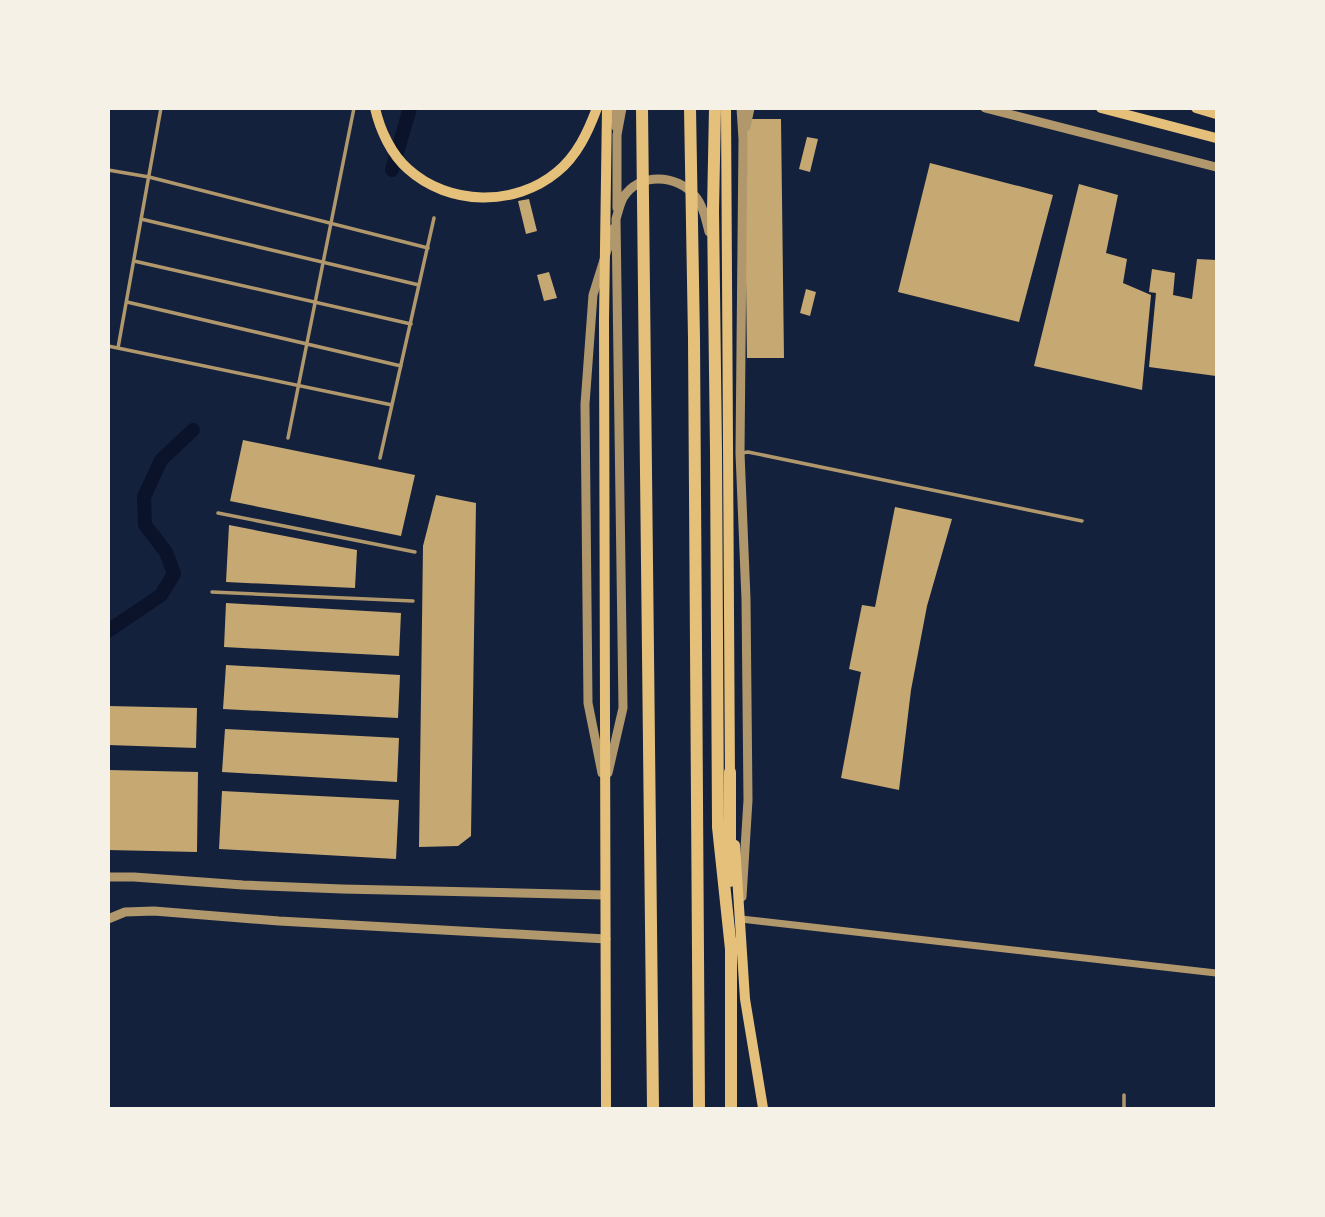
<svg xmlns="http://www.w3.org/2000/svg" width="1325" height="1217" font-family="Inter,sans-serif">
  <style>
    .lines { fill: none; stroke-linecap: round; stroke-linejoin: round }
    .canal { stroke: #0b132b; stroke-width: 14 }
    .building { fill: #c6a872 }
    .service { stroke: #b1986c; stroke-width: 3.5 }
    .minor { stroke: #b1986c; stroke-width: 7 }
    .tertiary { stroke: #b1986c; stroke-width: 9 }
    .secondary { stroke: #e5c07b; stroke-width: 10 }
    .trunk { stroke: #e5c07b; stroke-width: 10 }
    .motorway { stroke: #e5c07b; stroke-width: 12 }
  </style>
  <rect width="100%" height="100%" fill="#14213d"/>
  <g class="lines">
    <!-- canal -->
    <path class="canal" d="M392 170 410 108
      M108 631 161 595 174 574 166 552 145 525 144 497 161 460 193 430"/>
  </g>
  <!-- building -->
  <path class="building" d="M744 119H781L784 358H747Z
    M807 137 818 139 810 172 799 169Z
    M930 163 1053 195 1019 322 898 292Z
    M1079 184 1118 195 1106 253 1127 259 1123 283 1151 295 1142 390 1034 366Z
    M529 199 537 231 526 234 518 201Z
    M1197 259 1216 260V376L1149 367 1156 293 1149 292 1152 269 1175 273 1173 295 1192 299Z
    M549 272 557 298 544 301 537 275Z
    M806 289 816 292 810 316 800 313Z
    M243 440 415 475 401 536 230 501Z
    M436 495 476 503 471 836 458 846 419 847 423 546Z
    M895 507 952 519 927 606 911 690 899 790 841 778 861 672 849 669 862 605 875 607Z
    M229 525 357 550 355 588 226 582Z
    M226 603 401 613 399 656 224 647Z
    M226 665 400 675 398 718 223 709Z
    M108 706 197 708 196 748 108 745Z
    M225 729 399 738 397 782 222 772Z
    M108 770 198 772 197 852 108 850Z
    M222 791 399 800 396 859 219 849Z"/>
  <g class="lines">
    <!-- service -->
    <path class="service" d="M108 170 149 177 428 248
      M141 219 419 285
      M134 261 411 324
      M127 302 401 366
      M108 346 392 405
      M118 348 161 108
      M288 438 354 108
      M742 453 748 452 1082 521
      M380 458 434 218
      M218 513 415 552
      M212 592 413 601
      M1124 1108V1095"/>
    <!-- minor -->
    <path class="minor" d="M741 919 1216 973"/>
    <!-- tertiary -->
    <path class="tertiary" d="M614 108 616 127
      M741 108 743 139 740 453 746 599 748 800 742 897
      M985 108 1216 167
      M746 127 750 108
      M617 208V135L622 108
      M602 773 588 703 585 404 593 295 614 228
      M608 773 623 708 616 219C618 212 620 204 623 198 639 172 677 174 695 196 703 205 706 220 709 232
      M108 877H134L243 885 342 889 605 895
      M108 919 125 912 154 911 279 921 606 939"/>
    <!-- secondary -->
    <path class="secondary" d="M726 108 730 778
      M735 845 745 999 763 1108
      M606 1108 604 320 607 108"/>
    <!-- trunk -->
    <path class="trunk" d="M375 108C380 130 391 154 408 169 449 206 515 207 557 172 577 156 588 132 597 108
      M1101 108 1216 138
      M1196 108 1216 114"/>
    <!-- motorway -->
    <path class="motorway" d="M642 108 653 1108
      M690 108 694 338 699 1108
      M715 108 713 211 716 450 718 827 731 949
      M730 772V881
      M731 941V1108"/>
  </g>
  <!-- border -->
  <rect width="1325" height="1217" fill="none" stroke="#f6f1e7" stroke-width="220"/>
</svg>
